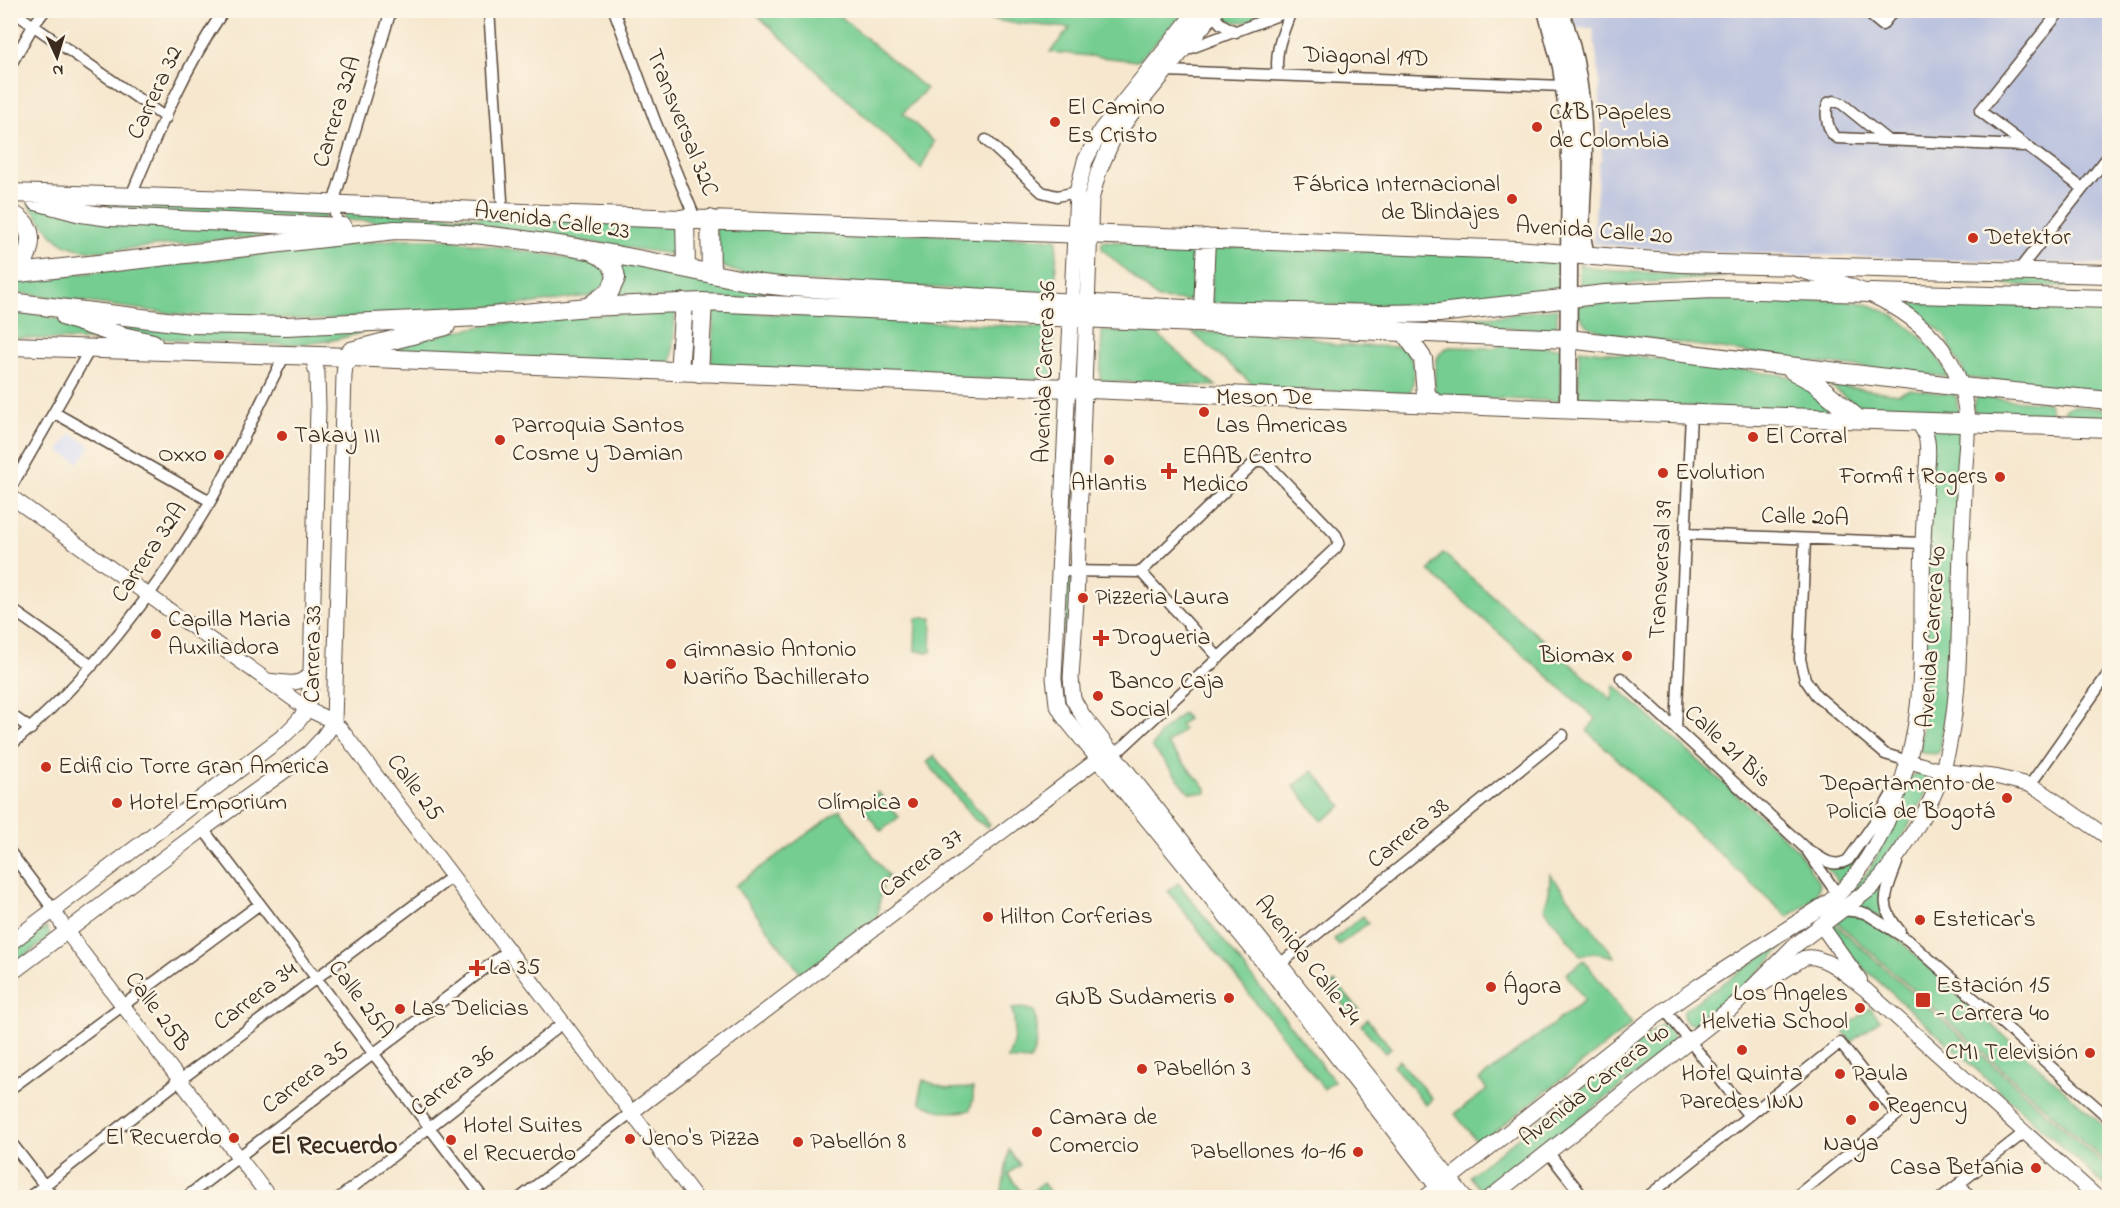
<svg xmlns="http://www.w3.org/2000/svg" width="2120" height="1208" font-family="'Indie Flower',sans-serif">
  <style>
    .built { fill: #d3d9f9 }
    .industrial { fill: #bcc3de }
    .green { fill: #75cd92; stroke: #587c58; stroke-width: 1.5 }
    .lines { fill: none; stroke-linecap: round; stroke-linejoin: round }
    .minor-casing { stroke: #574638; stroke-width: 13 }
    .tertiary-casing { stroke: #574638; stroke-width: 16 }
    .secondary-casing { stroke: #574638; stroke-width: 17 }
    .primary-casing { stroke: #574638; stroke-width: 19 }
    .trunk-casing { stroke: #574638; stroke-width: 20 }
    .minor { stroke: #fff; stroke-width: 10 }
    .tertiary { stroke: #fff; stroke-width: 14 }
    .secondary { stroke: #fff; stroke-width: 15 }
    .primary { stroke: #fff; stroke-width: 16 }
    .trunk { stroke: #fff; stroke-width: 18 }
    .poi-dot { fill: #c8321e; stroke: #fcf5e5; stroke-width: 2 }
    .labels { text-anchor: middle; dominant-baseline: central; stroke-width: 5; stroke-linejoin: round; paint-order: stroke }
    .street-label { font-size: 24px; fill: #3b2a1e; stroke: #fcf5e5 }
    .poi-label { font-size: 24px; fill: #3b2a1e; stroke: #fcf5e5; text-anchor: start }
    .neighbourhood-label { font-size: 26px; font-weight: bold; fill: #3b2a1e; stroke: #fcf5e5 }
  </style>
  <rect width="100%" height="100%" fill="#fcf5e5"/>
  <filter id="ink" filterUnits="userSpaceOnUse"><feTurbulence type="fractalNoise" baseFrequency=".0167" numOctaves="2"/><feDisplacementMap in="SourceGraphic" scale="12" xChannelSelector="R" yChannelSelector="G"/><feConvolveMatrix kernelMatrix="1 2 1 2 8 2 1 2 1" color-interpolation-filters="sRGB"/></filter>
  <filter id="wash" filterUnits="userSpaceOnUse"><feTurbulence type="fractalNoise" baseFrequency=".008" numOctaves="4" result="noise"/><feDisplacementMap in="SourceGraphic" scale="24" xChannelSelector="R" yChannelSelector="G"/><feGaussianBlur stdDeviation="1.35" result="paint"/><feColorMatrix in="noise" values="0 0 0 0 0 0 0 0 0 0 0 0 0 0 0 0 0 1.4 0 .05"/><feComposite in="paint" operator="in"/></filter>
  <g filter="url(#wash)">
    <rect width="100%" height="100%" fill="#f6e7ce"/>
    <!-- built -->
    <path class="built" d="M71 433 91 446 79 463 59 451Z"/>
    <!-- industrial -->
    <path class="industrial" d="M1570 11H2109V265L1692 251 1593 244 1599 163 1602 158 1599 78 1593 28H1577Z"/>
    <!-- green -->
    <path class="green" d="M753 11H834L926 89 903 113 934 142 921 169Z
      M933 11H1186L1138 61 1050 52 1070 28 1014 23Z
      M1223 11H1278C1260 18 1236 30 1220 14Z
      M58 200 325 209V219L133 213Z
      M29 205 317 231 103 251C58 251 54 237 29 205Z
      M345 211 676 225V255L479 226 344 220Z
      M10 220 23 233 22 253 11 268Z
      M715 226 1057 239 1055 294 791 281 734 271 724 267 718 261Z
      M399 239H445L596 262 604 266 610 284 589 296 527 304 320 320 182 315 11 292V281Z
      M1102 241 1196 245 1192 301 1158 299 1102 249Z
      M1213 246 1561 257 1560 290C1445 312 1327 305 1211 303Z
      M614 260 807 295V300L615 298Z
      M1579 264 1602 270 1727 277 1580 287Z
      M1934 272 2109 279V289L1952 282Z
      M1711 298C1739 298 1767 299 1795 300 1813 300 1832 299 1850 301 1892 305 1932 341 1949 377L1813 362 1609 333C1589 329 1582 325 1575 305Z
      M1905 303 2109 306V393L1967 378 1944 334Z
      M11 306 72 323 119 341 11 338Z
      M676 308 671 366 383 351 440 334 495 324Z
      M1557 308V330L1465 326V318L1500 316Z
      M714 311 1054 328 1052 382 711 367Z
      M96 318 376 327C323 350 265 345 208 342 184 340 158 340 135 334 122 331 109 324 96 318Z
      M1102 331 1156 333 1216 386 1100 381Z
      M1192 332 1306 335 1334 345 1402 347C1416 355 1416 381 1409 394L1258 389Z
      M1505 344 1561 348 1560 401 1443 397 1435 392C1435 375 1431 354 1449 347L1491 348Z
      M1579 349 1782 375 1801 379 1827 400 1835 414 1578 402Z
      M1830 385 1898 394 1911 389 1956 395 1959 419 1863 412Z
      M1977 397 2049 403 2052 412 2051 417H1976L1973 407Z
      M2072 406 2109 409V423L2065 418V409Z
      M1072 413 1078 414 1071 560 1066 559Z
      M1928 427 1960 428 1950 685 1940 751 1936 754 1922 753 1919 749 1923 724Z
      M1443 553 1612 700 1614 685 1797 849 1820 884 1816 897 1788 917 1587 731 1596 719 1429 571Z
      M1066 579H1072L1066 674 1094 744C1076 721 1064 707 1060 677Z
      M916 618H932L931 652 915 651Z
      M1183 713 1187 719 1180 725 1184 729 1167 744 1206 788V793L1189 792 1152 747 1161 732Z
      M934 756 990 825 987 827 975 820 927 762Z
      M1313 771 1342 806 1322 821 1294 786Z
      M1920 773 1929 777 1931 784C1915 813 1901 844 1880 869 1868 883 1852 894 1837 905L1867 873 1876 858 1911 776Z
      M878 792 899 817 881 831 861 806Z
      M840 810 889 877 883 882 877 918 802 975 735 886Z
      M1868 837 1853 866 1840 883 1817 857 1837 867Z
      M1550 874 1615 957 1595 953 1580 955 1544 908 1549 893Z
      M1178 883 1334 1081 1324 1089 1168 891Z
      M1883 883 1880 899 1887 920 1856 907Z
      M1847 913H1856L1899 940 2109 1131V1165L1837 922Z
      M1363 916 1368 923 1339 945 1334 939Z
      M1834 923 2109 1169V1189L1847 953 1830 935 1831 926Z
      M46 927 51 936 11 967V954Z
      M1782 943 1784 946C1766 965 1716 1018 1694 1025L1686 1022 1683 1017 1684 1010Z
      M1584 960 1632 1024 1479 1144 1455 1114 1487 1090 1479 1080 1585 1000 1566 974Z
      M1335 982 1359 1010 1353 1015 1329 987Z
      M1023 1008 1034 1011C1039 1028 1038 1045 1030 1061L1007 1059C1015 1042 1017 1026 1012 1009Z
      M1870 1008 1880 1020 1851 1042 1842 1030Z
      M1367 1019 1391 1048 1385 1053 1361 1025Z
      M1661 1025 1666 1026 1675 1039V1044L1484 1194 1469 1176Z
      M1399 1060 1432 1099 1426 1105 1393 1065Z
      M923 1080 947 1089 973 1088V1099L970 1110C953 1114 935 1112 920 1102V1091Z
      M1009 1150 1020 1165 1008 1174 1025 1197 1043 1183 1052 1195 1048 1197H1001Z"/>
  </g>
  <g filter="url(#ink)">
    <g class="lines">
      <defs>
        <path id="minor" d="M11 10 166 118
          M489 10 502 200
          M614 10 655 121 695 218
          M1864 10 1882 25 1894 10
          M2061 10 1980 111 2082 188
          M1213 15 1221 24 1236 32
          M1183 51 1292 10
          M10 66 33 26 45 10
          M1166 71 1564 86
          M1278 75C1274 51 1283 33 1291 11
          M986 140 1042 192 1057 196 1077 192
          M1887 140 1841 103 1834 101 1828 103C1825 113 1827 133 1837 138L2024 146
          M131 196C157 133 185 67 224 10
          M338 227 333 204 391 10
          M2018 271 2110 154
          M55 413 210 501
          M10 489 90 349
          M1685 534 1923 543
          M1805 539 1800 659 1805 679 1816 695 1885 754 1908 761
          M1060 571 1141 572 1219 658
          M10 608 92 666
          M1621 678 1804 847C1819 856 1831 870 1848 860L1879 816 1893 792
          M10 714 31 729
          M1676 728 1691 414
          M10 746C90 678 156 592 210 502 237 455 259 404 285 355
          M1113 753 1122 748 1336 548 1339 542 1336 535 1267 463 1260 460 1254 463 1141 572
          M2030 785 2110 671
          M203 829 483 1198
          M10 852 53 909
          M1808 852 1838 895
          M1897 863C1886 894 1877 904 1900 931
          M1842 910 1861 912 1867 914 1908 940 2110 1119
          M1280 964 1563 735
          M1665 1010 1749 1116
          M10 1089 260 904
          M10 1141 54 1198
          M1548 1152 1584 1198
          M1960 1183 1971 1198
          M28 1198 180 1080 453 876
          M185 1198 509 950
          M339 1198 564 1022
          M520 1198 632 1112
          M1646 1198 1840 1043 1897 1115 1794 1198
          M1941 1198 2025 1132"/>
        <path id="tertiary" d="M10 496 307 709 328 719 340 728 696 1198
          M272 681C288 683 300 686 311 673
          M1908 761 1943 771 1997 777 2030 785 2043 792 2110 839
          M53 909 66 931 270 1198
          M1821 925 1860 980
          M1760 986 1804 958C1823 952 1851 979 1866 990L2098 1198
          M632 1112 1093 763 1108 756"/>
        <path id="secondary" d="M1197 10 1101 130 1085 161 1077 192 1054 678 1057 704 1065 718 1277 979 1446 1198
          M1216 10 1134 110 1112 141 1098 173 1091 200 1076 602 1071 678 1073 699 1083 716 1465 1198
          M10 943 281 738C308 714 310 708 311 673L318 408 317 374 313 356
          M10 974 203 829 309 753 322 739 334 722 344 375 345 366 351 357
          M1425 1198 1648 1022 1699 986 1829 902C1871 869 1894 812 1908 761 1927 693 1920 612 1923 542 1924 520 1925 499 1926 478 1927 466 1929 453 1927 441 1926 433 1922 427 1917 421
          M1490 1198 1735 1005 1794 946 1871 888C1897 862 1931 808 1942 773 1963 701 1958 625 1961 552 1963 523 1964 494 1965 466 1966 451 1968 435 1967 420 1965 398 1960 375 1947 356 1913 304 1854 286 1797 269"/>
        <path id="primary" d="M1546 10 1561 67 1570 133 1568 409
          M1560 10C1578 56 1584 111 1584 160 1584 186 1577 233 1587 256"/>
        <path id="trunk" d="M10 193 235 200 545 214 1516 250 1681 263 2110 274
          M36 201 81 213 110 217 343 227
          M10 213C40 227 31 252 17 274
          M685 218 686 268
          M710 219 711 274
          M10 274 395 230C519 231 641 260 762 284L790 287 1203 310 1380 314 1439 313 1605 294 1714 289 2110 299
          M10 302 191 324 286 326 480 317 588 307 703 302 1569 339 1961 387 2110 401
          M588 307 610 291 616 278C614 264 607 259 595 253
          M1203 310 1206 238
          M65 317 122 336 153 343
          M1405 333 1423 359 1426 395 1436 404
          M10 346 351 357 1553 409 2110 428
          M351 351 446 326
          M1793 371 1814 382 1858 419
          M679 372 684 302
          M699 373 703 302"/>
      </defs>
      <!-- minor casing -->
      <use href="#minor" class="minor-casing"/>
      <!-- tertiary casing -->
      <use href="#tertiary" class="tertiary-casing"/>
      <!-- secondary casing -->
      <use href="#secondary" class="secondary-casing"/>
      <!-- primary casing -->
      <use href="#primary" class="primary-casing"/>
      <!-- trunk casing -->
      <use href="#trunk" class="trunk-casing"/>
      <!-- minor -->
      <use href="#minor" class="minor"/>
      <!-- tertiary -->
      <use href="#tertiary" class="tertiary"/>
      <!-- secondary -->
      <use href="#secondary" class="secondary"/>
      <!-- primary -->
      <use href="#primary" class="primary"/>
      <!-- trunk -->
      <use href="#trunk" class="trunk"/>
    </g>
  </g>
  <!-- markers -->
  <g class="poi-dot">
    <circle cx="1055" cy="122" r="6"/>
    <circle cx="1537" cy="127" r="6"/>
    <circle cx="1512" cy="199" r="6"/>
    <circle cx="1973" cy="238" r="6"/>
    <circle cx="1204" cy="412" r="6"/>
    <circle cx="282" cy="436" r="6"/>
    <circle cx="1753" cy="437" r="6"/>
    <circle cx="500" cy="440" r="6"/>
    <circle cx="219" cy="455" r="6"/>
    <circle cx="1109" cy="460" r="6"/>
    <path d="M1166 462h6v6h6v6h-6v6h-6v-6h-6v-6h6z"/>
    <circle cx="1663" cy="473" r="6"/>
    <circle cx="2000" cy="477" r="6"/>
    <circle cx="1083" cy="598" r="6"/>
    <circle cx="156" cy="634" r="6"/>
    <path d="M1098 629h6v6h6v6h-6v6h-6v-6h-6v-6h6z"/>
    <circle cx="1627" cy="656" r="6"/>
    <circle cx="671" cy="664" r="6"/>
    <circle cx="1098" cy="696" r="6"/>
    <circle cx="46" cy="767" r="6"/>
    <circle cx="2007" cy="798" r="6"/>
    <circle cx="117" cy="803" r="6"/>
    <circle cx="913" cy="803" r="6"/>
    <circle cx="988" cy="917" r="6"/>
    <circle cx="1920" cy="920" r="6"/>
    <path d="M474 959h6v6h6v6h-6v6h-6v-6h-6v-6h6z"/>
    <circle cx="1491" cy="987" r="6"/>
    <circle cx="1229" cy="998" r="6"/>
    <rect x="1915" y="992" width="16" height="16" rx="3"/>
    <circle cx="1860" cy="1008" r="6"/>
    <circle cx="400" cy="1009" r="6"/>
    <circle cx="1742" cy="1050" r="6"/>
    <circle cx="2090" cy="1053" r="6"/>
    <circle cx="1142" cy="1069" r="6"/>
    <circle cx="1840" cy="1074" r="6"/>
    <circle cx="1874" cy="1106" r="6"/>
    <circle cx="1851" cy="1120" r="6"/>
    <circle cx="1037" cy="1132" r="6"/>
    <circle cx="234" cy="1138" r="6"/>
    <circle cx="630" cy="1139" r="6"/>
    <circle cx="451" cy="1140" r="6"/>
    <circle cx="798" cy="1142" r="6"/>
    <circle cx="1358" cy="1152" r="6"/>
    <circle cx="2036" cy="1168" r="6"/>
  </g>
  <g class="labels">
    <!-- street labels -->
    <g class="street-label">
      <text transform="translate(1366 58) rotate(2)">Diagonal 19D</text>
      <text transform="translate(156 93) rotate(-65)">Carrera 32</text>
      <text transform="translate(338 112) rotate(-73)">Carrera 32A</text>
      <text transform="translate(681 123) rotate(68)">Transversal 32C</text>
      <text transform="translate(552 222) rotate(8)">Avenida Calle 23</text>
      <text transform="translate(1594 232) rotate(4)">Avenida Calle 20</text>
      <text transform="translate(1046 372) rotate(-88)">Avenida Carrera 36</text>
      <text transform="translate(1805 518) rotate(2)">Calle 20A</text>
      <text transform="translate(150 553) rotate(-56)">Carrera 32A</text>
      <text transform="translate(1662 570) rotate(-87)">Transversal 39</text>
      <text transform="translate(1933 637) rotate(-86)">Avenida Carrera 40</text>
      <text transform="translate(314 654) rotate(-89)">Carrera 33</text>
      <text transform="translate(1727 747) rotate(43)">Calle 21 Bis</text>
      <text transform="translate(414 788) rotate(53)">Calle 25</text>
      <text transform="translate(1409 834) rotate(-39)">Carrera 38</text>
      <text transform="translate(922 864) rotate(-37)">Carrera 37</text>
      <text transform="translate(1307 961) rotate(52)">Avenida Calle 24</text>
      <text transform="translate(256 997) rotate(-37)">Carrera 34</text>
      <text transform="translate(360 1000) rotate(53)">Calle 25A</text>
      <text transform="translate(157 1012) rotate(53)">Calle 25B</text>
      <text transform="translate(306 1079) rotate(-37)">Carrera 35</text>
      <text transform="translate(453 1082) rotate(-38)">Carrera 36</text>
      <text transform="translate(1595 1086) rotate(-38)">Avenida Carrera 40</text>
    </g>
    <!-- poi labels -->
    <g class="poi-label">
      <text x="1067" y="108">El Camino<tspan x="1067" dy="28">Es Cristo</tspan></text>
      <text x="1549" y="113">C&amp;B Papeles<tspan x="1549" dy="28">de Colombia</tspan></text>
      <text x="1500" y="185" text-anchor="end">Fábrica Internacional<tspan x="1500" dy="28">de Blindajes</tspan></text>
      <text x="1985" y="238">Detektor</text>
      <text x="1216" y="398">Meson De<tspan x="1216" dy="28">Las Americas</tspan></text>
      <text x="512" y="426">Parroquia Santos<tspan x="512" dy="28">Cosme y Damian</tspan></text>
      <text x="294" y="436">Takay III</text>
      <text x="1765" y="437">El Corral</text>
      <text x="207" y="455" text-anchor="end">Oxxo</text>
      <text x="1182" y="457">EAAB Centro<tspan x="1182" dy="28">Medico</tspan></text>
      <text x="1675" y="473">Evolution</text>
      <text x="1988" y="477" text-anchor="end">Formfit Rogers</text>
      <text x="1109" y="484" text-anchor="middle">Atlantis</text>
      <text x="1095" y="598">Pizzeria Laura</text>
      <text x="168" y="620">Capilla Maria<tspan x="168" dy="28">Auxiliadora</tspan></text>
      <text x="1113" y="638">Drogueria</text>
      <text x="683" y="650">Gimnasio Antonio<tspan x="683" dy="28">Nariño Bachillerato</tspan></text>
      <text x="1615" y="656" text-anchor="end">Biomax</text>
      <text x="1110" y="682">Banco Caja<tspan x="1110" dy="28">Social</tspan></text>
      <text x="58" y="767">Edificio Torre Gran America</text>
      <text x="1995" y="784" text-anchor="end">Departamento de<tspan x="1995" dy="28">Policía de Bogotá</tspan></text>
      <text x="129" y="803">Hotel Emporium</text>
      <text x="901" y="803" text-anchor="end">Olímpica</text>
      <text x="1000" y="917">Hilton Corferias</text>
      <text x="1932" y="920">Esteticar's</text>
      <text x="489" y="968">La 35</text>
      <text x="1936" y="986">Estación 15<tspan x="1936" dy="28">- Carrera 40</tspan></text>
      <text x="1503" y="987">Ágora</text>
      <text x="1848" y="994" text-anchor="end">Los Angeles<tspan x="1848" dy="28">Helvetia School</tspan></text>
      <text x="1217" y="998" text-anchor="end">GNB Sudameris</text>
      <text x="412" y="1009">Las Delicias</text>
      <text x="2078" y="1053" text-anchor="end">CMI Televisión</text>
      <text x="1154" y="1069">Pabellón 3</text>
      <text x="1742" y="1074" text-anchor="middle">Hotel Quinta<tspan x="1742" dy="28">Paredes INN</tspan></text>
      <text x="1852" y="1074">Paula</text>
      <text x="1886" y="1106">Regency</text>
      <text x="1049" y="1118">Camara de<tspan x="1049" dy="28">Comercio</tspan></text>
      <text x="463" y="1126">Hotel Suites<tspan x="463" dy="28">el Recuerdo</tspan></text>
      <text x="222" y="1138" text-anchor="end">El Recuerdo</text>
      <text x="642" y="1139">Jeno's Pizza</text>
      <text x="810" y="1142">Pabellón 8</text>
      <text x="1851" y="1144" text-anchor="middle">Naya</text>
      <text x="1346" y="1152" text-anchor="end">Pabellones 10-16</text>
      <text x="2024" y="1168" text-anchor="end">Casa Betania</text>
    </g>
    <!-- neighbourhood labels -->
    <g class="neighbourhood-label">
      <text x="334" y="1147">El Recuerdo</text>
    </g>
  </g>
  <!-- margin -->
  <rect width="2120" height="1208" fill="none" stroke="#fcf5e5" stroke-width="36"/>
  <!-- north arrow -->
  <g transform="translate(57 57) rotate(176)" stroke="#fcf5e5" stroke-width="4.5" paint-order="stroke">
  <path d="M0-4.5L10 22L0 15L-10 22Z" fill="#3b2a1e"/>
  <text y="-9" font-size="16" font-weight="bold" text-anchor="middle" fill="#3b2a1e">N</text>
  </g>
</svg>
